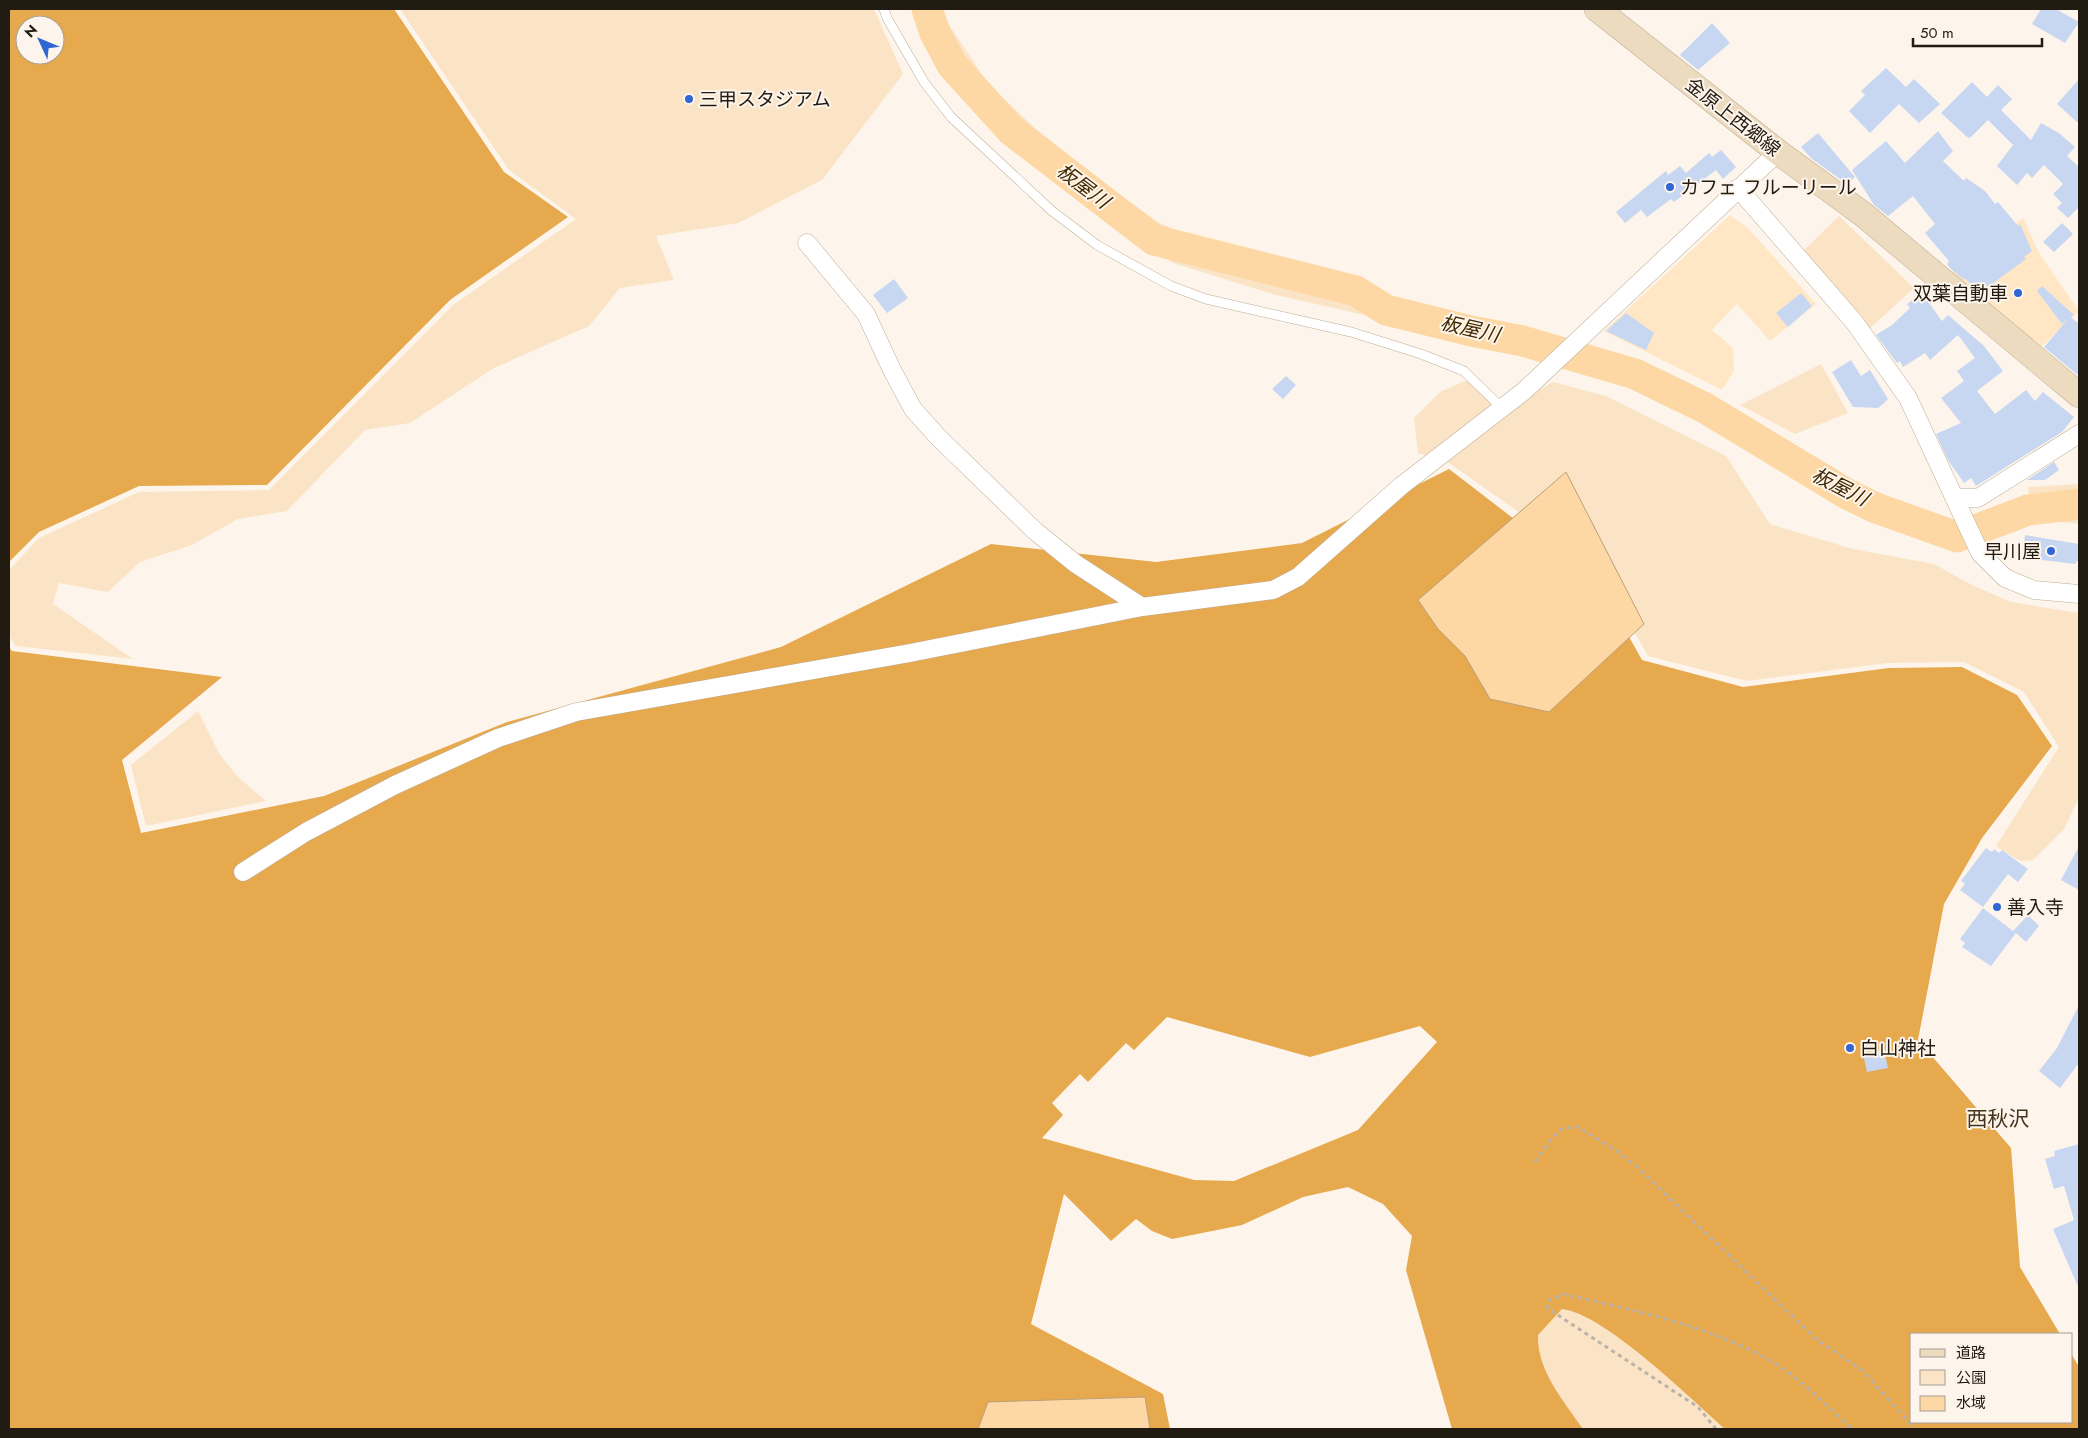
<svg xmlns="http://www.w3.org/2000/svg" width="2088" height="1438" font-family="Jost,'Noto Sans JP',sans-serif">
  <style>
    .built { fill: #ffe7c6 }
    .green { fill: #fbe4c6 }
    .forest { fill: #e6a94e; fill-rule: evenodd }
    .water { fill: #fdd8a5; stroke: #bb9f79 }
    .lines { fill: none; stroke-linecap: round; stroke-linejoin: round }
    .river { stroke: #fdd8a5; stroke-width: 31 }
    .building { fill: #c8d7f1 }
    .service-casing { stroke: #c0ad95; stroke-width: 10 }
    .minor-casing { stroke: #c0ad95; stroke-width: 19 }
    .secondary-casing { stroke: #c0ad95; stroke-width: 26 }
    .path { stroke: #bbb3a9; stroke-width: 3; stroke-dasharray: 4 4; stroke-linecap: butt }
    .service { stroke: #fff; stroke-width: 9 }
    .minor { stroke: #fff; stroke-width: 18 }
    .secondary { stroke: #ecdbbf; stroke-width: 25 }
    .poi-dot { fill: #3065d4; stroke: #fdf5eb; stroke-width: 2 }
    .labels { text-anchor: middle; dominant-baseline: central; stroke-width: 4; stroke-linejoin: round; paint-order: stroke }
    .poi-label { font-size: 19px; fill: #221b12; stroke: #fdf5eb; text-anchor: start }
    .street-label { font-size: 19px; fill: #221b12; stroke: #fdf5eb }
    .water-label { font-size: 20px; font-style: italic; fill: #402900; stroke: #fdf5eb }
    .quarter-label { font-size: 21px; fill: #43341e; stroke: #fdf5eb }
  </style>
  <rect width="100%" height="100%" fill="#fdf5eb"/>
  <!-- built -->
  <path class="built" d="M1730 215 1749 229 1816 304 1770 341 1737 304 1712 330 1733 348 1734 371 1722 390 1604 331Z
    M2023 218 2039 253 2079 311 2037 351 1948 275Z"/>
  <!-- green -->
  <path class="green" d="M400 9H874L903 74 822 180 738 223 656 236 674 280 620 288 589 326 494 368 410 423 365 430 287 511 238 519 192 545 140 562 108 592 59 583 53 604 133 659 16 646 9 636V570L39 538 139 492 269 490 453 305 576 219 509 170Z
    M930 9H941L949 25 989 85 1035 128 1105 184 1158 222 1217 250 1185 245 1139 223 1006 118 952 51 935 21Z
    M1839 216 1914 288 1865 333 1800 254Z
    M1137 241 1174 255 1360 298 1368 306 1373 317 1276 295 1173 263Z
    M1821 364 1848 413 1795 434 1740 405Z
    M1467 380 1511 406 1553 382 1606 396 1726 456 1770 524 1853 549 1934 564 1972 585 2011 602 2079 613V798L2064 829 2033 860 2020 861 1996 846 2059 747 2024 692 1964 662 1888 663 1747 681 1648 656 1597 567 1449 463 1418 453 1414 418 1440 392Z
    M2079 484V498L2030 504 2028 487Z
    M2079 510V524L2033 519 2031 512Z
    M198 711 220 755 238 777 266 801 146 826 131 765Z
    M1562 1309C1605 1314 1691 1399 1725 1429H1583C1564 1401 1537 1371 1538 1335Z"/>
  <!-- forest -->
  <path class="forest" d="M9 9H394L504 172 568 217 450 300 267 485 139 486 39 532 9 562ZM25 25H55V55H25Z
    M1449 469 1531 532 1596 578 1642 660 1743 687 1889 668 1962 667 2017 695 2052 746 1982 838 1944 904 1918 1040 2011 1148 2020 1267 2060 1334H1912V1422H2072V1355L2079 1367V1429H1725C1691 1399 1605 1314 1562 1309L1538 1335C1537 1371 1564 1401 1583 1429H1452L1406 1270 1412 1236 1383 1204 1348 1187 1303 1197 1242 1225 1172 1239 1152 1231 1136 1219 1111 1241 1064 1194 1031 1324 1163 1394 1170 1429H9V647L12 651 222 677 122 760 141 833 324 796 507 722 781 647 991 544 1156 562 1302 543ZM1167 1017 1310 1057 1420 1026 1437 1042 1358 1130 1234 1181 1194 1180 1042 1138 1063 1115 1052 1103 1080 1074 1088 1082 1126 1043 1134 1050Z"/>
  <!-- water -->
  <path class="water" d="M1566 472 1644 624 1549 712 1490 699 1465 656 1438 629 1418 600Z
    M1145 1397 1150 1429H978L988 1402Z"/>
  <g class="lines">
    <!-- river -->
    <path class="river" d="M927 9 935 33 952 65 1012 131 1154 240 1356 291 1386 310 1471 331 1523 341 1635 374 1705 408 1847 494 1876 508 1957 537 2028 510 2079 504"/>
  </g>
  <!-- building -->
  <path class="building" d="M2041 9H2056L2079 22 2065 43 2032 24Z
    M1712 23 1730 43 1698 70 1680 55Z
    M1886 68 1906 87 1914 79 1940 104 1919 123 1899 104 1870 133 1849 111 1865 95 1861 91Z
    M2079 79V124L2057 104Z
    M1972 82 1987 97 1998 85 2012 99 2001 110 2031 140 2041 123 2059 133 2075 147 2067 156 2079 167V207L2068 218 2057 208 2062 203 2053 194 2063 184 2044 165 2032 178 2027 173 2017 185 1997 166 2013 145 1988 120 1970 138 1967 137 1941 113Z
    M1938 131 1953 151 1943 161 1964 181 1966 178 1985 191 1995 204 1998 202 2018 226 2020 224 2032 251 2024 257 2026 259 1988 287 1986 285 1977 291 1965 278 1964 280 1950 268 1947 264 1949 261 1925 233 1935 224 1913 196 1888 216 1874 205 1852 170 1886 141 1905 163Z
    M1818 133 1855 177 1847 184 1812 159 1801 147Z
    M1721 150 1736 167 1723 179 1716 170 1674 202 1671 199 1647 217 1641 210 1625 223 1616 212 1666 171 1668 175 1680 166 1686 173 1709 153 1712 157Z
    M2062 223 2073 234 2054 252 2043 242Z
    M894 279 908 298 887 313 873 295Z
    M2042 286 2074 315 2071 317 2079 324V376L2044 347 2068 319 2062 324 2037 291Z
    M1801 293 1812 306 1788 327 1776 313Z
    M1922 293 1942 321 1948 315 1984 346 2003 371 1977 391 1995 414 2026 390 2035 401 2043 392 2074 417 2062 432 1976 486 1971 478 1964 483 1948 460 1936 434 1961 423 1941 398 1964 381 1957 371 1975 358 1958 335 1930 360 1925 353 1903 367 1900 361 1897 363 1876 335 1892 325 1910 308 1907 304Z
    M1626 313 1654 333 1646 350 1606 331Z
    M1851 360 1861 376 1870 370 1888 399 1883 404 1878 408 1853 407 1832 372Z
    M1286 376 1296 385 1283 399 1272 389Z
    M2054 462 2059 470 2045 480H2027Z
    M2025 535 2079 544V562L2076 561V564L2022 558Z
    M2079 846V890L2061 880Z
    M1986 848 1992 852 1994 849 1999 853 2002 850 2028 869 2018 882 2008 874 1983 907 1960 890 1965 884 1961 881Z
    M1983 908 2013 931 2028 915 2039 926 2026 942 2016 933 1991 966 1962 947 1965 943 1960 939Z
    M2079 1005V1063L2060 1088 2039 1071 2057 1048Z
    M1884 1050 1888 1068 1867 1072 1863 1054Z
    M2079 1144V1289L2053 1229 2074 1220 2064 1186 2054 1189 2045 1159 2055 1156 2054 1151Z"/>
  <g class="lines">
    <defs>
      <path id="service" d="M884 9 887 18 924 82 951 117 1052 211 1097 245 1171 286 1206 299 1351 332 1421 354 1464 371 1502 408"/>
      <path id="minor" d="M1738 188 1855 323 1908 398 1980 553 2005 578 2034 590 2079 594
        M807 243 866 314 892 370 913 409 938 437 1035 531 1076 564 1142 607
        M1956 498H1978L2079 434
        M243 872 306 832 395 785 498 738 576 712 910 653 1142 607 1273 590 1298 577 1401 486 1524 391 1778 152"/>
      <path id="secondary" d="M1597 9 1778 152 1864 215 2079 395"/>
    </defs>
    <!-- service casing -->
    <use href="#service" class="service-casing"/>
    <!-- minor casing -->
    <use href="#minor" class="minor-casing"/>
    <!-- secondary casing -->
    <use href="#secondary" class="secondary-casing"/>
    <!-- path -->
    <path class="path" d="M1535 1162 1552 1138 1563 1128 1578 1127 1617 1151 1636 1166 1816 1339 1862 1370 1915 1429
      M1716 1429 1698 1407 1547 1308 1549 1300 1564 1294C1632 1310 1702 1324 1764 1357 1798 1376 1824 1403 1852 1429"/>
    <!-- service -->
    <use href="#service" class="service"/>
    <!-- minor -->
    <use href="#minor" class="minor"/>
    <!-- secondary -->
    <use href="#secondary" class="secondary"/>
  </g>
  <!-- markers -->
  <g class="poi-dot">
    <circle cx="689" cy="99" r="5"/>
    <circle cx="1670" cy="187" r="5"/>
    <circle cx="2018" cy="293" r="5"/>
    <circle cx="2051" cy="551" r="5"/>
    <circle cx="1997" cy="907" r="5"/>
    <circle cx="1850" cy="1048" r="5"/>
  </g>
  <g class="labels">
    <!-- poi labels -->
    <g class="poi-label">
      <text x="699" y="99">三甲スタジアム</text>
      <text x="1680" y="187">カフェ フルーリール</text>
      <text x="2008" y="293" text-anchor="end">双葉自動車</text>
      <text x="2041" y="551" text-anchor="end">早川屋</text>
      <text x="2007" y="907">善入寺</text>
      <text x="1860" y="1048">白山神社</text>
    </g>
    <!-- street labels -->
    <g class="street-label">
      <text transform="translate(1733 117) rotate(38)">金原上西郷線</text>
    </g>
    <!-- water labels -->
    <g class="water-label">
      <text transform="translate(1083 186) rotate(37)">板屋川</text>
      <text transform="translate(1470 329) rotate(13)">板屋川</text>
      <text transform="translate(1840 487) rotate(27)">板屋川</text>
    </g>
    <!-- quarter labels -->
    <g class="quarter-label">
      <text x="1998" y="1119">西秋沢</text>
    </g>
  </g>
  <!-- border -->
  <rect width="2088" height="1438" fill="none" stroke="#221b12" stroke-width="20"/>
  <!-- legend -->
  <rect x="1910" y="1333" width="162" height="90" fill="#fdf5eb" stroke="#a59e94"/>
  <rect x="1920" y="1349" width="25" height="8" fill="#ecdbbf" stroke="#a59e94"/>
  <text x="1956" y="1358" font-size="15" fill="#221b12">道路</text>
  <rect x="1920" y="1370" width="25" height="15" fill="#fbe4c6" stroke="#a59e94"/>
  <text x="1956" y="1383" font-size="15" fill="#221b12">公園</text>
  <rect x="1920" y="1396" width="25" height="15" fill="#fdd8a5" stroke="#a59e94"/>
  <text x="1956" y="1408" font-size="15" fill="#221b12">水域</text>
  <!-- north arrow -->
  <g transform="translate(40 40) rotate(314)"><circle r="24" fill="#fdf5eb" stroke="#a59e94"/>
  <path d="M0-4L9 19L0 12L-9 19Z" fill="#3065d4"/>
  <text y="-8" font-size="14" font-weight="bold" text-anchor="middle" fill="#221b12">N</text>
  </g>
  <!-- scale -->
  <path d="M1913 38v8h129v-8" fill="none" stroke="#221b12" stroke-width="2.5"/>
  <text x="1920" y="38" font-size="15" fill="#221b12" stroke="#fdf5eb" stroke-width="4" paint-order="stroke">50 m</text>
</svg>
